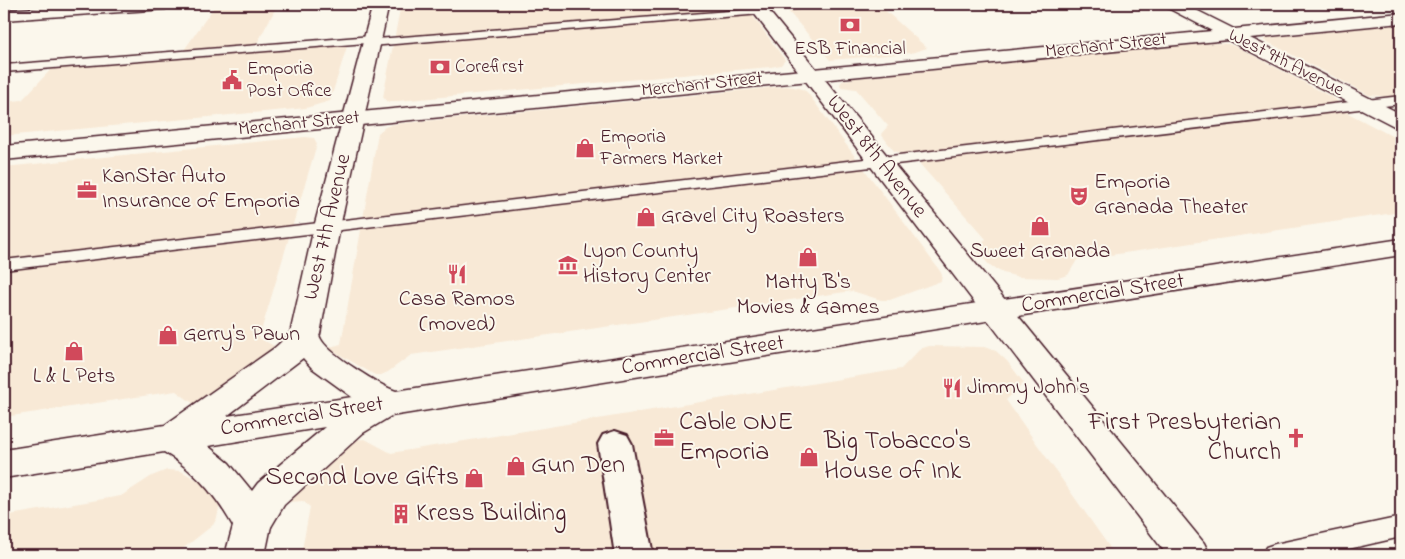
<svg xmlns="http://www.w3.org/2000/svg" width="1405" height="559" font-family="'Indie Flower',sans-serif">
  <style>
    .built { fill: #f8e9d6 }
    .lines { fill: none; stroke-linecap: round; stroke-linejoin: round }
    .service-casing { stroke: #4a1f2b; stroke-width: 3 }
    .pedestrian-casing { stroke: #4a1f2b; stroke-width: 4 }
    .minor-casing { stroke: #4a1f2b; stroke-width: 3 }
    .tertiary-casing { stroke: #4a1f2b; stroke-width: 3 }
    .secondary-casing { stroke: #4a1f2b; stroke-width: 3 }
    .service { fill: #fbf7ec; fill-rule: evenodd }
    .pedestrian { fill: #fbf7ec; fill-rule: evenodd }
    .minor { fill: #fbf7ec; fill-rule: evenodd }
    .tertiary { fill: #fbf7ec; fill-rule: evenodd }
    .secondary { fill: #fbf7ec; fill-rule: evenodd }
    .labels { text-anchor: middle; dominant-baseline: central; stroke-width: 4; stroke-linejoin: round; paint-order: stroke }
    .far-street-label { font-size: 19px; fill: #4a1f2b; stroke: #fbf7ec }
    .far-poi-label { font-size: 19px; fill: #4a1f2b; stroke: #fbf7ec; text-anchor: start }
    .street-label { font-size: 22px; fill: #4a1f2b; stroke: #fbf7ec }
    .poi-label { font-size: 22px; fill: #4a1f2b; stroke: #fbf7ec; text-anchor: start }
    .near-poi-label { font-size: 26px; fill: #4a1f2b; stroke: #fbf7ec; text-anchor: start }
  </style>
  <rect width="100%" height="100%" fill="#fbf7ec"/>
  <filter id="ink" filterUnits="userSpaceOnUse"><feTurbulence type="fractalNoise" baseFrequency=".02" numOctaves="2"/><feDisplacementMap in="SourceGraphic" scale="10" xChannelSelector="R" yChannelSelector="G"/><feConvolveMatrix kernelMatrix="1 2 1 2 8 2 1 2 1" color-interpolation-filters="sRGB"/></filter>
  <g filter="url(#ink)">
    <!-- built -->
    <path class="built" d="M260 4H278L255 47 349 40 330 101 306 108 4 136V102L22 100 57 63 182 53 214 7Z
      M401 4H744L785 60 781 65 771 67 387 102 383 97Z
      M782 4H878L927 48 911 53 830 60Z
      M1401 24V103L1390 97 1369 95 1264 40 1267 38Z
      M1212 43 1228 44 1237 47 1335 99 1338 102 1331 104 1401 141V212L1077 260 1068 275 1058 278 1019 277 1003 273 990 266 975 248 986 239 910 153H901L894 151 881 134 888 126 856 89 841 87 840 84 842 81 854 78Z
      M787 86 800 88 807 92 940 271 942 275 941 281 890 300H881L852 291 411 355 388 372 381 375H375L330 349V347L341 344 378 133 385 127 395 124Z
      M305 137 314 138 317 144 259 338 278 348 200 404H194L176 391 4 417V167Z
      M929 346 984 347 996 351 1007 361 1024 383 1006 400 1115 555H301L310 507 303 501 289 502 288 499 353 440 365 439 391 453 901 369 920 349Z
      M167 470 181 471 213 489 220 503 217 518 213 525 175 555H4V516L121 496 152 476Z"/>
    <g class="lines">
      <defs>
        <path id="service" d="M786 4H824L819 7 766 11 761 14 371 46 366 43 4 72V65L372 36 377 39 754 9 759 6Z
          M1401 96V104L4 270V260Z
          M1401 517V537L1322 555H1262L1266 547 1275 544Z"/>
        <path id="pedestrian" d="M615 431 627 435 632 444 653 555H615L598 444 603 435Z"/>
        <path id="minor" d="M99 4H173L171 7 165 9 4 20V10Z
          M373 4H389L340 227 320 334 316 341 305 344 294 341 290 334 314 227Z
          M747 4H763L1204 543 1210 555H1167Z
          M252 510 265 515 271 526 265 555H225L233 526 239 515Z"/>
        <path id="tertiary" d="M1164 4H1184L1234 29 1401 13V23L1250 38 1401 114V128L1394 126 1228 40 4 160V146L1212 31 1166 7Z"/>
        <path id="secondary" d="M1401 239V255L391 416 363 433 284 505 265 537 252 542 239 537C221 502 199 473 164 452L4 478V450L165 425 273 349C290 337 292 320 316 327 318 331 319 337 322 341 331 355 380 386 396 391ZM303 358 312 368 352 397 227 416ZM325 427 258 483 252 491 229 463 208 446Z"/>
      </defs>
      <!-- service casing -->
      <use href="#service" class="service-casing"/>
      <!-- pedestrian casing -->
      <use href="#pedestrian" class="pedestrian-casing"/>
      <!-- minor casing -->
      <use href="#minor" class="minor-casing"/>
      <!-- tertiary casing -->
      <use href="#tertiary" class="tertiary-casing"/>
      <!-- secondary casing -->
      <use href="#secondary" class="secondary-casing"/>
      <!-- service -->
      <use href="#service" class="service"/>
      <!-- pedestrian -->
      <use href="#pedestrian" class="pedestrian"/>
      <!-- minor -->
      <use href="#minor" class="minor"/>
      <!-- tertiary -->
      <use href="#tertiary" class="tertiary"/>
      <!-- secondary -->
      <use href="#secondary" class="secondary"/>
    </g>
  </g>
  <!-- icons -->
  <defs>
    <symbol id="bank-bare" viewBox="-9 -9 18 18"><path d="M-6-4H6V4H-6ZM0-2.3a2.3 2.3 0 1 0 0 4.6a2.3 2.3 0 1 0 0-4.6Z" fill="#d1495b" stroke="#fbf7ec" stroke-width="2.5" paint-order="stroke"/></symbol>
    <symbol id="civic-bare" viewBox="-9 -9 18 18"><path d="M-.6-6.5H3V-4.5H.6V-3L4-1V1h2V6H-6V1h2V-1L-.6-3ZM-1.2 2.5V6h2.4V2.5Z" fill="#d1495b" stroke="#fbf7ec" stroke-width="2.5" paint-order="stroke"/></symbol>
    <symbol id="shop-bare" viewBox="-9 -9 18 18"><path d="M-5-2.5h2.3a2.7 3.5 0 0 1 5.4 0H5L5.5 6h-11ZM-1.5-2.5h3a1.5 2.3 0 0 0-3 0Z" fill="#d1495b" stroke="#fbf7ec" stroke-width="2.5" paint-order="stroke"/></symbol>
    <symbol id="office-bare" viewBox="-9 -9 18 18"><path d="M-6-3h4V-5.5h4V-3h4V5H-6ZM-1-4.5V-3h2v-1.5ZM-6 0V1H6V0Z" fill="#d1495b" stroke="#fbf7ec" stroke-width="2.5" paint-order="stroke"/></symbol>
    <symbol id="theatre-bare" viewBox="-9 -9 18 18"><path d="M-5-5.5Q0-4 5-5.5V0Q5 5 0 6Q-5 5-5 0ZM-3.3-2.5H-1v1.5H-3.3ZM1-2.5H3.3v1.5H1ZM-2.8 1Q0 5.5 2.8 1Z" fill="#d1495b" stroke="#fbf7ec" stroke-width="2.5" paint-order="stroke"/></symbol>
    <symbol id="museum-bare" viewBox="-9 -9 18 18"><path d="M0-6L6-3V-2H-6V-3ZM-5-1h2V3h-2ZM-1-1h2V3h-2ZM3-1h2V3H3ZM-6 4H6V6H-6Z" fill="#d1495b" stroke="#fbf7ec" stroke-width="2.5" paint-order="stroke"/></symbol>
    <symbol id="restaurant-bare" viewBox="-9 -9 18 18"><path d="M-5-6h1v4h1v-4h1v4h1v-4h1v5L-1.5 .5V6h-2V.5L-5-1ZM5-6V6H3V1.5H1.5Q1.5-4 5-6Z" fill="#d1495b" stroke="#fbf7ec" stroke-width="2.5" paint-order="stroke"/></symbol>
    <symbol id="church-bare" viewBox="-9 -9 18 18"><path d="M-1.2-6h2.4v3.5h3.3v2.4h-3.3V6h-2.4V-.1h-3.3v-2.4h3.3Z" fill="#d1495b" stroke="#fbf7ec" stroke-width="2.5" paint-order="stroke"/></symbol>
    <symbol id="building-bare" viewBox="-9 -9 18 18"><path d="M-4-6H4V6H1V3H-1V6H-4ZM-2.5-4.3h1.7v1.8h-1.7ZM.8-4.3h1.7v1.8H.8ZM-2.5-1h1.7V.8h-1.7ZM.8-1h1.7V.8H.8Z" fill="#d1495b" stroke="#fbf7ec" stroke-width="2.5" paint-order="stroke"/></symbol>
  </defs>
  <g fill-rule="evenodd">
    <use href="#bank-bare" x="836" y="11" width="28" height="28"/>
    <use href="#bank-bare" x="426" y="53" width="28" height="28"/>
    <use href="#civic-bare" x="218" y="66" width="28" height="28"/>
    <use href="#shop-bare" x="571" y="134" width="28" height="28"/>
    <use href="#office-bare" x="73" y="176" width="28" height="28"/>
    <use href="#theatre-bare" x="1065" y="182" width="28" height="28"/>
    <use href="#shop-bare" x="632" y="203" width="28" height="28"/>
    <use href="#shop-bare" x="1026" y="212" width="28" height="28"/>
    <use href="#shop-bare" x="794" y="243" width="28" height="28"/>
    <use href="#museum-bare" x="554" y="251" width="28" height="28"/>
    <use href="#restaurant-bare" x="443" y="260" width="28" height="28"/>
    <use href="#shop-bare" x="154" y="321" width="28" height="28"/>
    <use href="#shop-bare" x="60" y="337" width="28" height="28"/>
    <use href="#restaurant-bare" x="938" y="374" width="28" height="28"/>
    <use href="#office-bare" x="650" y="424" width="28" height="28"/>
    <use href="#church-bare" x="1282" y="424" width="28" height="28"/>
    <use href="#shop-bare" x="795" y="443" width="28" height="28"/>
    <use href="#shop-bare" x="502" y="452" width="28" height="28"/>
    <use href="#shop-bare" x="460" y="464" width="28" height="28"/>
    <use href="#building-bare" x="387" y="500" width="28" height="28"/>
  </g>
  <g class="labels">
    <!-- far-street labels -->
    <g class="far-street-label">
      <text transform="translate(1106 46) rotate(-6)">Merchant Street</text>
      <text transform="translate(1286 63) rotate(27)">West 9th Avenue</text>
      <text transform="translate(702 85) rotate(-6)">Merchant Street</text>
      <text transform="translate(299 124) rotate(-6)">Merchant Street</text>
    </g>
    <!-- far-poi labels -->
    <g class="far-poi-label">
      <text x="850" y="49" text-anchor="middle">ESB Financial</text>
      <text x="455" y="67">Corefirst</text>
      <text x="247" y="69">Emporia<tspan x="247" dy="22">Post Office</tspan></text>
      <text x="600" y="137">Emporia<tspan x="600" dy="22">Farmers Market</tspan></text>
    </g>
    <!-- street labels -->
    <g class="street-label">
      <text transform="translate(876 157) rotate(52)">West 8th Avenue</text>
      <text transform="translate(328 227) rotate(-77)">West 7th Avenue</text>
      <text transform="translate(1103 294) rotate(-9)">Commercial Street</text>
      <text transform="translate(703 356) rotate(-9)">Commercial Street</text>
      <text transform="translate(302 417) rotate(-9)">Commercial Street</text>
    </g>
    <!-- poi labels -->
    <g class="poi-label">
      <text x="102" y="177">KanStar Auto<tspan x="102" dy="25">Insurance of Emporia</tspan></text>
      <text x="1094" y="183">Emporia<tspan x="1094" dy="25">Granada Theater</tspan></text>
      <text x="661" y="217">Gravel City Roasters</text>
      <text x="583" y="252">Lyon County<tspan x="583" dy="25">History Center</tspan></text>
      <text x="1040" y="252" text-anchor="middle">Sweet Granada</text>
      <text x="808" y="283" text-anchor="middle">Matty B's<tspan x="808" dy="25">Movies &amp; Games</tspan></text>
      <text x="457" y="300" text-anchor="middle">Casa Ramos<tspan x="457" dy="25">(moved)</tspan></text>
      <text x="183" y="335">Gerry's Pawn</text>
      <text x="74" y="377" text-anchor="middle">L &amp; L Pets</text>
      <text x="967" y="388">Jimmy John's</text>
    </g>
    <!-- near-poi labels -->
    <g class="near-poi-label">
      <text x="679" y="423">Cable ONE<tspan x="679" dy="30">Emporia</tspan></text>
      <text x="1281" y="423" text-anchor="end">First Presbyterian<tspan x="1281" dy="30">Church</tspan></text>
      <text x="824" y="442">Big Tobacco's<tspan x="824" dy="30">House of Ink</tspan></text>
      <text x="531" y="466">Gun Den</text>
      <text x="459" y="478" text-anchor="end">Second Love Gifts</text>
      <text x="416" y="514">Kress Building</text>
    </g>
  </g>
  <!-- margin -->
  <rect width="1405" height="559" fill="none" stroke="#fbf7ec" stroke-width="20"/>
  <rect x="10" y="10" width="1385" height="539" fill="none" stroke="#4a1f2b" stroke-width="2" filter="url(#ink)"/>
</svg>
